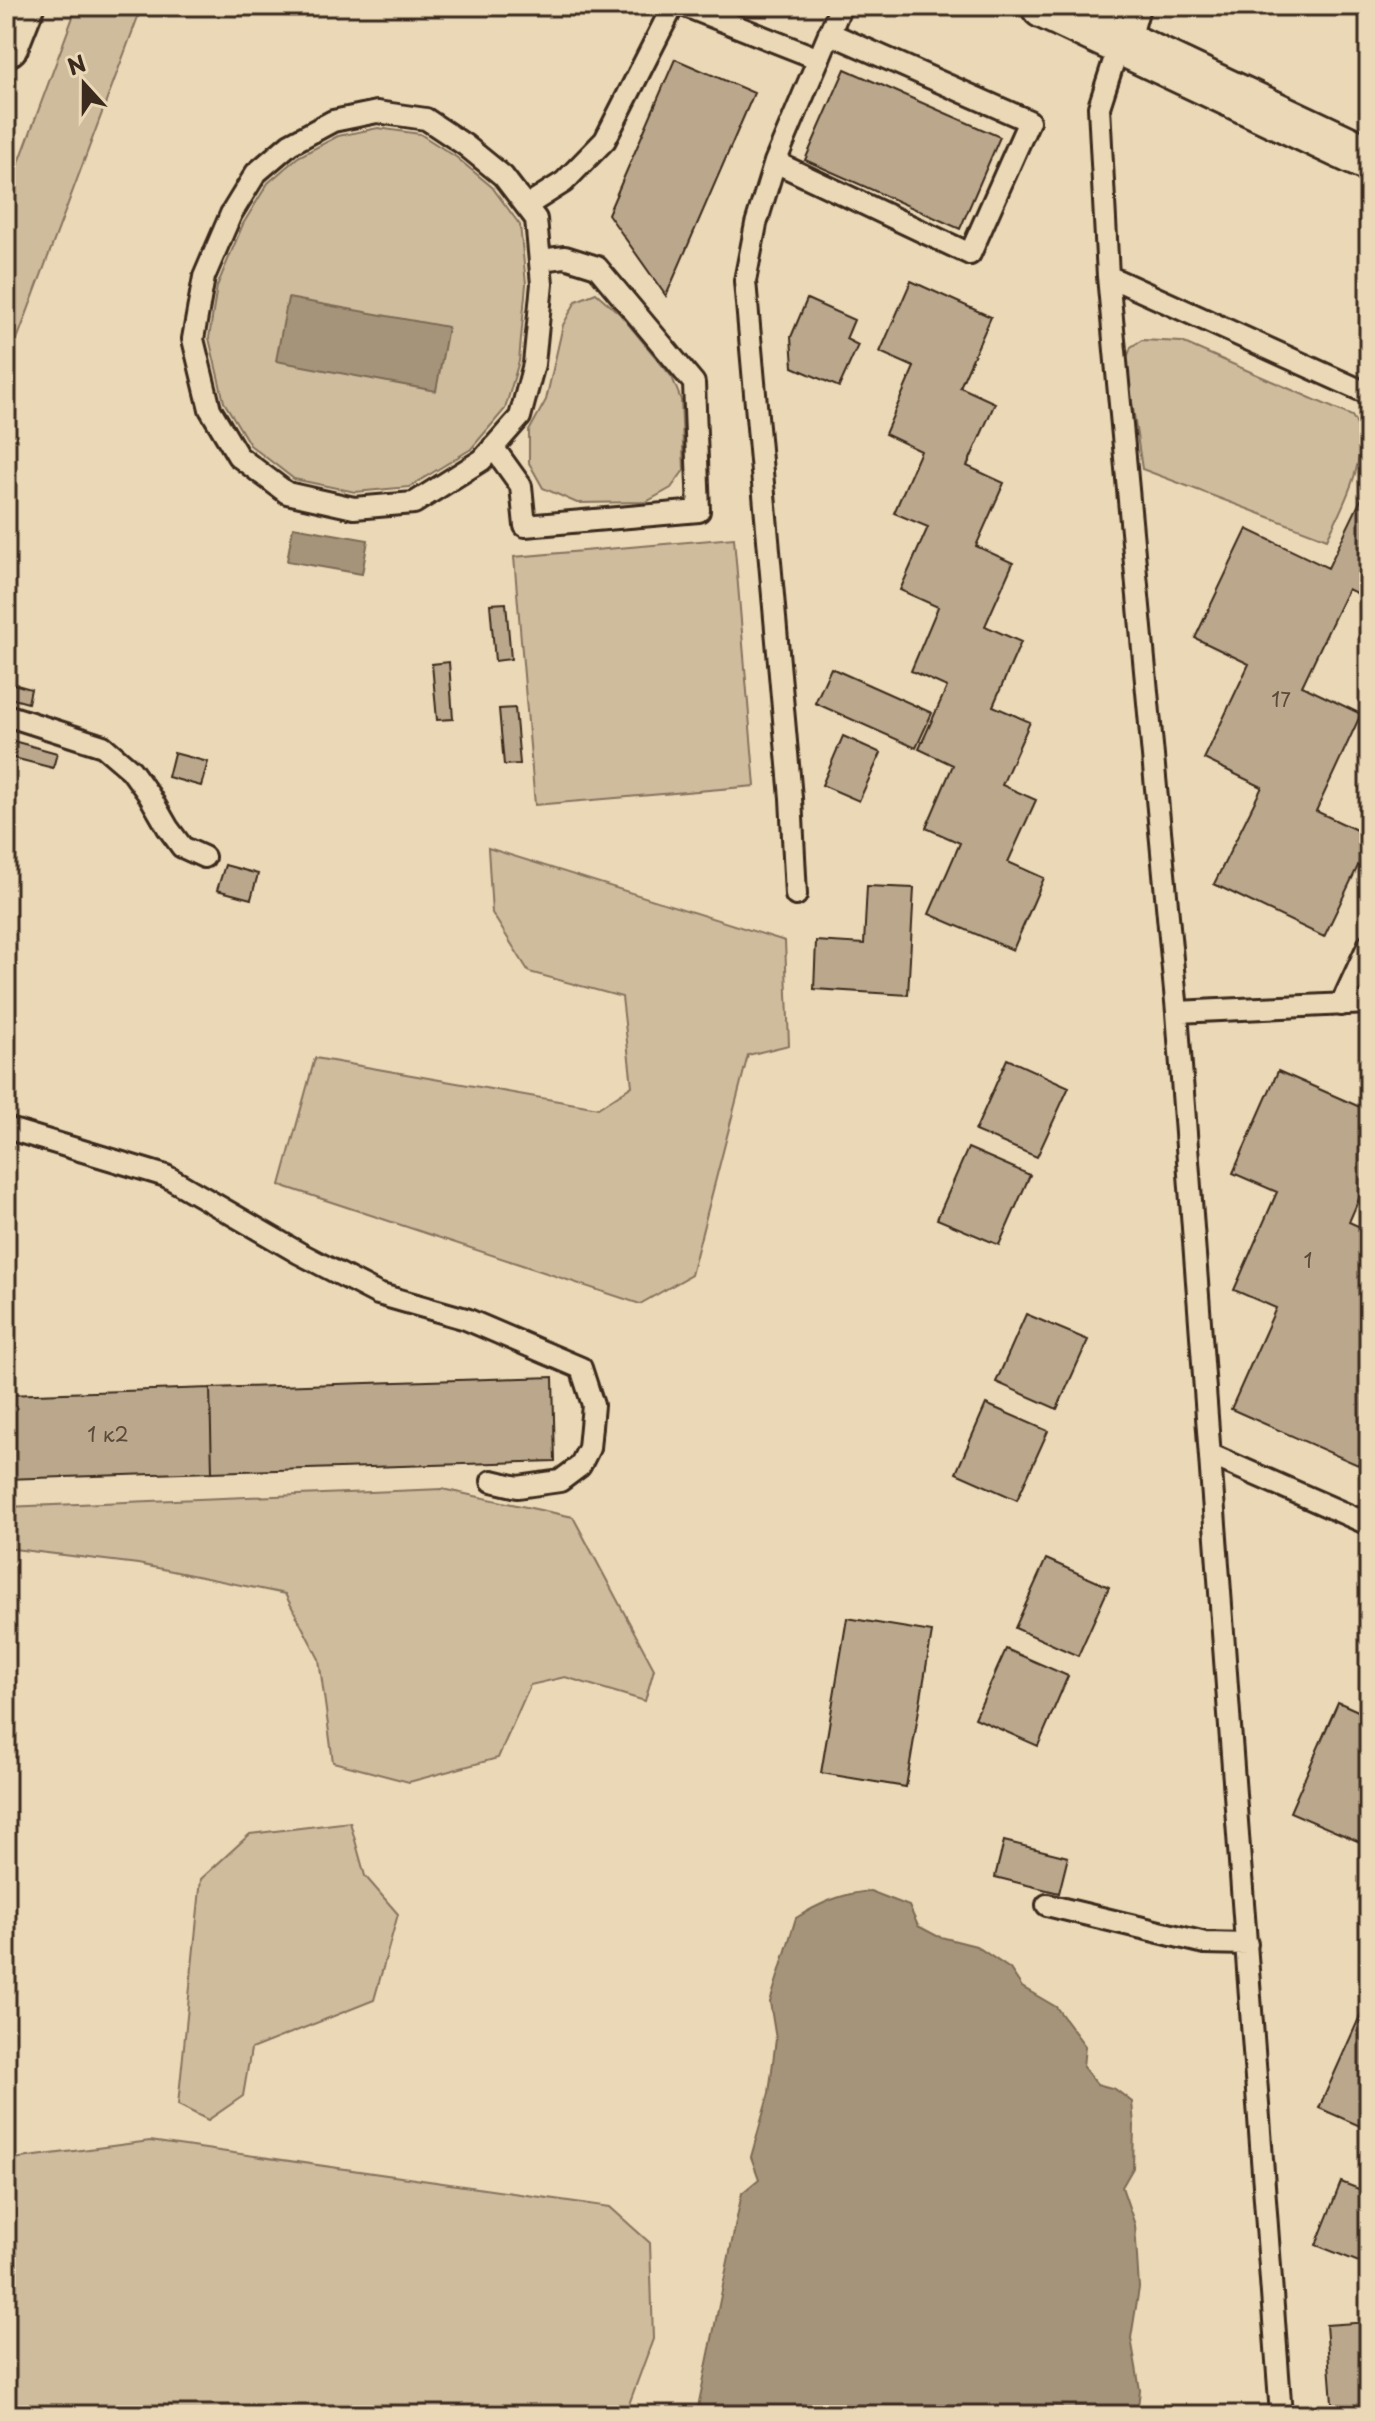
<svg xmlns="http://www.w3.org/2000/svg" width="1375" height="2421" font-family="'Playpen Sans',sans-serif">
  <style>
    .green { fill: #cfbc9d; stroke: #85735e; stroke-width: 2 }
    .water { fill: #a6947a; stroke: #7b6a55; stroke-width: 2 }
    .building { fill: #baa78c; stroke: #3b2a1e; stroke-width: 2 }
    .lines { fill: none; stroke-linecap: round; stroke-linejoin: round }
    .service-casing { stroke: #3b2a1e; stroke-width: 26 }
    .minor-casing { stroke: #3b2a1e; stroke-width: 44 }
    .secondary-casing { stroke: #3b2a1e; stroke-width: 50 }
    .service { stroke: #ebd8b6; stroke-width: 20 }
    .minor { stroke: #ebd8b6; stroke-width: 38 }
    .secondary { stroke: #ebd8b6; stroke-width: 44 }
    .labels { text-anchor: middle; dominant-baseline: central; stroke-width: 6; stroke-linejoin: round; paint-order: stroke }
    .number-label { font-size: 20px; fill: #5b493a }
  </style>
  <rect width="100%" height="100%" fill="#ebd8b6"/>
  <filter id="ink" filterUnits="userSpaceOnUse"><feTurbulence type="fractalNoise" baseFrequency=".0125" numOctaves="2"/><feDisplacementMap in="SourceGraphic" scale="16" xChannelSelector="R" yChannelSelector="G"/><feConvolveMatrix kernelMatrix="1 2 1 2 8 2 1 2 1" color-interpolation-filters="sRGB"/></filter>
  <g filter="url(#ink)">
    <!-- green -->
    <path class="green" d="M77 6H142L6 369V198Z
      M378 128 420 134 456 157 492 187 520 225 526 284 519 361 505 409 471 449 409 487 355 492 294 479 250 445 224 402 209 338 217 286 243 224 268 183 298 157 338 136Z
      M596 293 620 314 672 377 681 400 684 470 671 488 646 502 577 503 543 488 529 463V431L546 400 563 325 576 301Z
      M1142 340 1182 342 1352 416C1375 447 1343 506 1327 539L1142 469 1126 361 1131 347Z
      M734 538 755 786 535 805 514 557Z
      M488 848 785 941 789 1045 748 1055 691 1275 640 1304 280 1185 315 1058 598 1108 632 1086 622 997 529 972 492 913Z
      M442 1489 573 1517 654 1669 645 1701 565 1677 530 1685 498 1758 409 1782 333 1762 319 1659 285 1594 138 1564 6 1548V1507Z
      M350 1822 365 1876 398 1914 374 2000 251 2049 243 2096 208 2120 178 2105 201 1879 250 1834Z
      M150 2141 610 2207 650 2243 653 2339 625 2415H6V2160Z"/>
    <!-- water -->
    <path class="water" d="M288 298 448 327 436 391 276 361Z
      M293 527 368 540 362 574 287 561Z
      M870 1891 909 1906 918 1926 937 1936 976 1946 1010 1969 1022 1987 1056 2007 1085 2046 1083 2067 1097 2084 1115 2089 1132 2102 1134 2125 1133 2168 1122 2187 1135 2225 1139 2288 1131 2338 1140 2390 1137 2415H694L697 2412 742 2193 759 2179 751 2157 769 2093 776 2039 770 2002 796 1918C820 1903 841 1894 870 1891Z"/>
    <!-- building -->
    <path class="building" d="M675 59 754 93 666 296 608 214Z
      M845 69 1000 137 960 229 805 160Z
      M911 281 991 317 960 387 995 403 967 466 1004 483 976 546 1013 563 985 626 1021 642 993 706 1030 722 1002 785 1036 800 1008 862 1044 878 1013 950 929 914 960 843 926 828 953 765 919 749 947 687 911 671 938 607 900 590 928 527 894 513 921 451 885 434 914 367 880 352Z
      M807 299 854 320 846 339 858 345 839 387 793 367 791 337Z
      M1369 483V599L1348 589 1302 686 1361 714 1316 811 1369 836V843L1324 937 1214 884 1262 787 1204 759 1249 664 1195 638 1247 529 1328 568Z
      M506 603 511 659 495 661 490 604Z
      M449 662 453 719 437 720 432 664Z
      M831 668 932 713 916 748 815 703Z
      M6 682 31 689 28 703 6 697Z
      M515 708 520 764 504 765 499 709Z
      M843 736 881 753 859 801 822 785Z
      M6 739 57 753 53 768 6 756Z
      M174 753 208 762 201 786 168 777Z
      M225 865 258 874 251 899 217 890Z
      M867 886 914 888 908 995 814 989 816 941 864 944Z
      M1007 1059 1069 1087 1037 1157 975 1131Z
      M1278 1071 1369 1111V1176L1349 1222 1369 1231V1324L1360 1344 1369 1348V1439L1358 1465 1231 1409 1276 1308 1234 1290 1277 1192 1233 1173Z
      M968 1148 1030 1175 999 1245 937 1219Z
      M1026 1314 1088 1340 1057 1409 996 1382Z
      M553 1377 555 1461 212 1472 210 1388Z
      M210 1388 212 1472 6 1479V1395Z
      M986 1404 1048 1431 1017 1500 956 1473Z
      M1046 1559 1109 1587 1078 1656 1015 1628Z
      M847 1618 932 1632 906 1787 821 1773Z
      M1006 1649 1068 1676 1038 1746 975 1718Z
      M1338 1702 1369 1716V1846L1290 1812Z
      M1004 1841 1068 1857 1059 1893 995 1877Z
      M1368 1998H1369V2130L1319 2108Z
      M1341 2182 1369 2193V2266L1316 2245Z
      M1369 2322V2415H1333L1326 2325Z"/>
    <g class="lines">
      <defs>
        <path id="service" d="M685 6 819 59
          M829 33 1029 121 970 254 775 162 841 6
          M1120 42 1099 107 1108 276 1177 1012 1281 2415
          M377 112 426 119 465 145 503 176 536 219 542 284 534 364 520 417 482 460 414 503 354 508 287 493 238 456 210 409 193 339 204 277 231 214 256 173 290 144 333 121Z
          M775 162 756 224 745 281 791 798 796 895
          M526 206 564 182 605 140 673 6
          M1108 276 1369 394
          M493 447 521 486 525 526 699 511 694 383 597 267 565 257 540 260
          M6 715 103 746 131 770 149 795 168 828 182 847 204 857
          M1341 1005 1369 944
          M1177 1012 1369 1003
          M6 1128 166 1176 299 1253 378 1294 466 1319 581 1368 593 1405 589 1448 580 1466 560 1481 518 1487 492 1481
          M1211 1455 1366 1523 1369 1516
          M1047 1905 1205 1943 1247 1944"/>
        <path id="minor" d="M1120 42 1130 6"/>
        <path id="secondary" d="M1044 6 1369 159
          M6 44 21 6"/>
      </defs>
      <!-- service casing -->
      <use href="#service" class="service-casing"/>
      <!-- minor casing -->
      <use href="#minor" class="minor-casing"/>
      <!-- secondary casing -->
      <use href="#secondary" class="secondary-casing"/>
      <!-- service -->
      <use href="#service" class="service"/>
      <!-- minor -->
      <use href="#minor" class="minor"/>
      <!-- secondary -->
      <use href="#secondary" class="secondary"/>
    </g>
  </g>
  <g class="labels">
    <!-- number labels -->
    <g class="number-label">
      <text x="1281" y="699">17</text>
      <text x="1308" y="1260">1</text>
      <text x="108" y="1434">1 к2</text>
    </g>
  </g>
  <!-- margin -->
  <rect width="1375" height="2421" fill="none" stroke="#ebd8b6" stroke-width="32"/>
  <rect x="16" y="16" width="1343" height="2389" fill="none" stroke="#3b2a1e" stroke-width="3" filter="url(#ink)"/>
  <!-- north arrow -->
  <g transform="translate(84 84) rotate(339)" stroke="#ebd8b6" stroke-width="6" paint-order="stroke">
  <path d="M0-6L14 30L0 20L-14 30Z" fill="#3b2a1e"/>
  <text y="-12" font-size="22" font-weight="bold" text-anchor="middle" fill="#3b2a1e">N</text>
  </g>
</svg>
